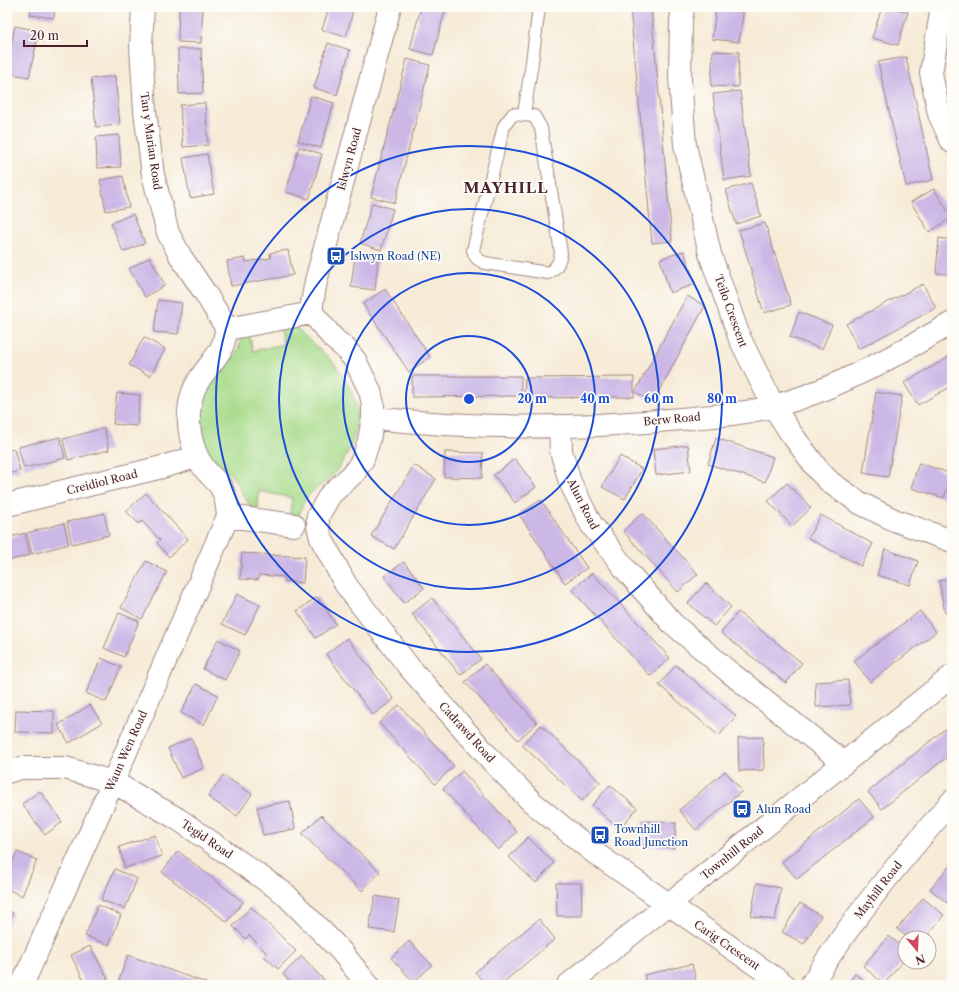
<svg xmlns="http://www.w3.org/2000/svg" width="959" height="992" font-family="'Libre Caslon Text',serif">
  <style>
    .green { fill: #a8db8b; stroke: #797d5b }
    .building { fill: #cbb8e6 }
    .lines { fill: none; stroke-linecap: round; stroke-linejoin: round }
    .lane-casing { stroke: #a08581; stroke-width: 14 }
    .street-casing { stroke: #a08581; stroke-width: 24 }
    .secondary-casing { stroke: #a08581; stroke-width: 24 }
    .lane { stroke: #fff; stroke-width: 12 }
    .street { stroke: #fff; stroke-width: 22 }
    .secondary { stroke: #fff; stroke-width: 22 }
    .ring { fill: none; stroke: #1d4ed8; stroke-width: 2 }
    .labels { text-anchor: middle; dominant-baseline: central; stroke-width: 3.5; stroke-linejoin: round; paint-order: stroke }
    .street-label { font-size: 11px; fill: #4a1f2b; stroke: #fdfcf7 }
    .transit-label { font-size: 11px; fill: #164399; stroke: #fdfcf7; text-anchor: start }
    .district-label { font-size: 15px; font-weight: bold; letter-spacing: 1px; fill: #4a1f2b; stroke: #fdfcf7 }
    .centre { fill: #1d4ed8; stroke: #fdfcf7; stroke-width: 2 }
    .ring-label { font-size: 12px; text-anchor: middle; font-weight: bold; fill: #1d4ed8; stroke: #fdfcf7; stroke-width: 3.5; stroke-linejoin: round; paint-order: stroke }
  </style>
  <rect width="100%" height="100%" fill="#fdfcf7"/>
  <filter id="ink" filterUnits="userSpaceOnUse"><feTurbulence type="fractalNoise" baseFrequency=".025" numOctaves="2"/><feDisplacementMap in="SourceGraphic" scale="8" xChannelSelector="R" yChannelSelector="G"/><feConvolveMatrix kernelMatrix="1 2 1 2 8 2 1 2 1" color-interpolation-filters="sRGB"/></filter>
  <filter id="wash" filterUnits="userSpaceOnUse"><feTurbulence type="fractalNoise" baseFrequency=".012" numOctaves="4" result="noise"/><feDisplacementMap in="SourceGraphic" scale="16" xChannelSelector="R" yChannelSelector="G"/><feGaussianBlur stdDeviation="0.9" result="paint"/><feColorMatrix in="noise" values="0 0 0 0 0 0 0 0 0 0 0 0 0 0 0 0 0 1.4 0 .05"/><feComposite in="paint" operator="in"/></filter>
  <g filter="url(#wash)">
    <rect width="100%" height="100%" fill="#f6ebd7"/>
    <!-- green -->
    <path class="green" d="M294 326C302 331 307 339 314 345 319 350 325 354 330 359 335 364 339 370 343 376 349 386 356 398 357 410 359 430 349 454 337 470 323 489 305 488 299 516L290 514 292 498 259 491 258 509C241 503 243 488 232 477 223 468 214 460 208 449 196 426 202 394 218 374 227 362 241 354 241 336L249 334 253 351 283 344 280 328Z"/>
    <g id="blocks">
      <!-- building -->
      <path class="building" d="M31 7H55L54 18 30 15Z
        M179 7H203L201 43 178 42Z
        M329 7H354L346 37 322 30Z
        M421 7H446L433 55 410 49Z
        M630 7H651L672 241 652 243Z
        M716 7H744L739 42 712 39Z
        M882 7H891L908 12 898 45 872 38Z
        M15 26 39 31 29 77 7 73V64Z
        M328 43 350 50 337 95 314 88Z
        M178 49H201L203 93 179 94Z
        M713 51 739 52 738 87 711 86Z
        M906 57 933 180 906 186 878 62Z
        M407 59 430 65 395 203 371 197Z
        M115 76 120 125 96 127 91 79Z
        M740 91 751 176 724 180 713 94Z
        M311 96 334 103 321 148 298 141Z
        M205 103 208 145 183 147 180 105Z
        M119 135 121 167 97 168 96 137Z
        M299 147 322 154 309 199 286 192Z
        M207 154 214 194 190 198 183 158Z
        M123 176 129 207 106 211 100 180Z
        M751 183 761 216 736 224 726 190Z
        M934 189 952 218 929 232 911 202Z
        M372 203 393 209 381 250 360 243Z
        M133 214 145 243 123 252 111 223Z
        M765 223 791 305 764 313 739 230Z
        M939 238 952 240V275L936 273Z
        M288 250 293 275 231 286 227 261 245 258 246 262 271 258 270 253Z
        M684 251 695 284 670 293 660 259Z
        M355 256 378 259 375 290 351 287Z
        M150 257 165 285 145 297 129 269Z
        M923 284 936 308 859 349 846 324Z
        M385 289 430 357 409 372 363 304Z
        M687 296 705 306 653 402 635 392Z
        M158 300 182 303 178 334 154 332Z
        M799 312 832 325 822 349 790 337Z
        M144 337 165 349 150 376 129 365Z
        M952 355V386L918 405 904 383Z
        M412 376H521V396L412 397Z
        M634 377V397L524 398 525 378Z
        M876 392 902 396 888 477 863 473Z
        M117 393 140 395 137 426 113 424Z
        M104 428 109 450 68 460 63 439Z
        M60 437 65 458 24 468 18 447Z
        M716 438 773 457 765 482 708 464Z
        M688 445 691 471 656 475 653 449Z
        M14 449 20 471 7 474V451Z
        M445 452 483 453 482 478 444 477Z
        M620 456 642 469 625 499 602 487Z
        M515 459 536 487 515 503 494 475Z
        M919 463 952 474 944 498 911 488Z
        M414 465 436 479 394 549 371 536Z
        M787 483 811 508 792 526 768 501Z
        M146 493 188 539 169 557 157 543 160 540 142 521 139 524 126 511Z
        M541 500 587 568 565 583 519 514Z
        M104 513 109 535 72 544 67 522Z
        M642 513 698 574 678 592 623 531Z
        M821 515 873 544 861 566 808 538Z
        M64 523 69 544 32 554 27 533Z
        M25 533 30 555 7 561V538Z
        M885 549 918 561 910 585 877 575Z
        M242 553 305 557 303 583 284 581V577L259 575 258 580 240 579Z
        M146 561 167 572 142 619 121 608Z
        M404 562 424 588 404 603 384 576Z
        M592 573 670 658 650 676 572 590Z
        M952 578V612L945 613 939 581Z
        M706 583 731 607 714 626 688 603Z
        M237 594 260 605 245 635 222 624Z
        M317 597 336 624 316 638 297 611Z
        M432 598 481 659 460 675 412 614Z
        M920 611 936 632 870 682 854 661Z
        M738 612 802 663 786 683 721 633Z
        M119 613 139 621 124 657 104 648Z
        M347 638 394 699 373 715 326 654Z
        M218 639 240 651 225 680 203 669Z
        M101 658 121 667 106 702 86 693Z
        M485 664 537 723 518 740 465 682Z
        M676 665 736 716 719 736 659 685Z
        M848 680 850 705 816 707 815 682Z
        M196 684 218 695 204 725 181 713Z
        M90 705 102 723 69 743 58 725Z
        M399 705 454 766 435 784 379 723Z
        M16 710 54 711V733L15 732Z
        M541 725 600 782 582 801 522 745Z
        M945 729 952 737V753L882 809 868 792Z
        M763 737 764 770 739 771 738 738Z
        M191 738 204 768 181 778 168 748Z
        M462 771 517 832 498 850 443 789Z
        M725 771 742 791 696 830 679 810Z
        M223 775 252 794 237 816 208 797Z
        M610 785 637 808 619 829 592 805Z
        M40 791 62 822 45 835 22 804Z
        M859 799 874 817 797 879 782 862Z
        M290 801 295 829 263 835 257 807Z
        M321 815 380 872 362 891 302 834Z
        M643 821 676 823 674 848 640 845Z
        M155 835 162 856 125 868 119 847Z
        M528 837 554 863 536 883 509 857Z
        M178 851 243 902 227 922 162 872Z
        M17 852 37 860 22 896 7 889V875Z
        M952 863V905L951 906 930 889Z
        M115 869 137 879 125 909 101 900Z
        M556 883H581L582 916H557Z
        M757 883 781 888 775 920 751 916Z
        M375 896 399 900 394 932 369 929Z
        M923 898 944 915 925 938H909L897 929Z
        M800 903 821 916 804 944 782 932Z
        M98 905 121 915 109 945 85 936Z
        M251 907 296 951 278 969 264 956 267 953 249 935 246 939 233 926Z
        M7 910 13 913 7 928Z
        M539 919 555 939 500 985H486L475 972Z
        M889 936 905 949V959L884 984 863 966Z
        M409 941 432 965 414 982 391 958Z
        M90 946 108 979 97 985H86L71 955Z
        M128 955 206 983 205 985H133L119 980Z
        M302 956 317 973 329 985H293L283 974Z
        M692 964 697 985H647L644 975Z
        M855 974 866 982 865 983 868 985H847Z"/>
    </g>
  </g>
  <g filter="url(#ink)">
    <use href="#blocks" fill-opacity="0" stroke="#a08581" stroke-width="1"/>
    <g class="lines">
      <defs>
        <path id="lane" d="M513 114 534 116 541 128 561 253C559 263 557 268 548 273L485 263C478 260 475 258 473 250L504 126Z
          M524 114 532 62 539 7"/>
        <path id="street" d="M143 7 141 46 145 111 153 175 168 233 181 257 207 296 227 329
          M683 7 681 21 680 78 685 145 710 254 740 339 774 407 790 432 819 471 831 483 860 503 894 520 952 541
          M942 7 931 73 939 114 952 142
          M312 313 334 339 344 347 355 360 370 391 373 404V418L369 440 363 459 354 473 330 495 318 516V526L321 538 346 585 409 667 492 761 532 802 592 851 785 985
          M312 313V303L316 281 390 7
          M227 329C225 335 224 343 221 349 212 365 197 377 192 395 185 419 190 449 204 468 209 475 216 480 220 486 226 494 227 506 228 516L294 525
          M227 329 312 313
          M373 418C475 429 579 429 681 419 712 416 744 414 774 406 835 390 898 354 952 323
          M560 426 561 451 570 482 591 524 625 569 672 623 728 671 844 763
          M7 505 162 467 196 457
          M7 772 21 768H65L113 782 178 819 284 893 340 950 368 985
          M22 985 113 782 228 516
          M811 985C851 919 901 860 952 801"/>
        <path id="secondary" d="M568 985 952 676"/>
      </defs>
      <!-- lane casing -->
      <use href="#lane" class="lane-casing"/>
      <!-- street casing -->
      <use href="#street" class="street-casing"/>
      <!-- secondary casing -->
      <use href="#secondary" class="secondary-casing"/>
      <!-- lane -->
      <use href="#lane" class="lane"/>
      <!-- street -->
      <use href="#street" class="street"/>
      <!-- secondary -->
      <use href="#secondary" class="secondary"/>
    </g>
  </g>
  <!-- distance rings -->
  <g class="ring">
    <circle cx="469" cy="399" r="63"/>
    <circle cx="469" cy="399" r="126"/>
    <circle cx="469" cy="399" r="190"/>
    <circle cx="469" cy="399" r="253"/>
  </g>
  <!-- icons -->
  <defs>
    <symbol id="bus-square" viewBox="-11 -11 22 22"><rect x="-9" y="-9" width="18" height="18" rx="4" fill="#1a4fb4" stroke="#fdfcf7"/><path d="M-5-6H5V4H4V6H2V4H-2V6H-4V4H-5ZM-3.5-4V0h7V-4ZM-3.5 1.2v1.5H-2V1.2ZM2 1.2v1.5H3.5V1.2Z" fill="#fff"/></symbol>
  </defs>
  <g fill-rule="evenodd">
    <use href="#bus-square" x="325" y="245" width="22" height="22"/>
    <use href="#bus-square" x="731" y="798" width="22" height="22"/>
    <use href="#bus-square" x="589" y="824" width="22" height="22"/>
  </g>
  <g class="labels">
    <!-- street labels -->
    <g class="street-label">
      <text transform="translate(151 141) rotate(82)">Tan y Marian Road</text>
      <text transform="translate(349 159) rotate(-75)">Islwyn Road</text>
      <text transform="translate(731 311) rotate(70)">Teilo Crescent</text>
      <text transform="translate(672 419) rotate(-5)">Berw Road</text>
      <text transform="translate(102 482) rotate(-14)">Creidiol Road</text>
      <text transform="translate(583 504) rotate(63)">Alun Road</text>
      <text transform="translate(467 732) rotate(48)">Cadrawd Road</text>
      <text transform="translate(126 751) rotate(-66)">Waun Wen Road</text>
      <text transform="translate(207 839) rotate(34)">Tegid Road</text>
      <text transform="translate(732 853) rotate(-39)">Townhill Road</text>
      <text transform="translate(878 890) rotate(-52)">Mayhill Road</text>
      <text transform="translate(727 945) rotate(35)">Carig Crescent</text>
    </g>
    <!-- transit labels -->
    <g class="transit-label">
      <text x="350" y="256">Islwyn Road (NE)</text>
      <text x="756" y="809">Alun Road</text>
      <text x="614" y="829">Townhill<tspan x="614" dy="13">Road Junction</tspan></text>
    </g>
    <!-- district labels -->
    <g class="district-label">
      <text x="506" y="187">MAYHILL</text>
    </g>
  </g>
  <circle cx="469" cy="399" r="6" class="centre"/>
  <g class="ring-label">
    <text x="532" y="403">20 m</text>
    <text x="595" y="403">40 m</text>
    <text x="659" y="403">60 m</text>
    <text x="722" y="403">80 m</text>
  </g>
  <!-- margin -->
  <rect width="959" height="992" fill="none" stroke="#fdfcf7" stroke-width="24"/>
  <!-- north arrow -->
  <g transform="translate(917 950) rotate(161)"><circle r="19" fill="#fdfcf7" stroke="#b5a4a5"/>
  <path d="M0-3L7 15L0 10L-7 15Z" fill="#d1495b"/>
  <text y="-6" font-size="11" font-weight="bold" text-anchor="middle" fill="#4a1f2b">N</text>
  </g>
  <!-- scale -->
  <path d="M24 40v6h63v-6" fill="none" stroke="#4a1f2b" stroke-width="2"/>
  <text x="30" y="40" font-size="12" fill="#4a1f2b" stroke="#fdfcf7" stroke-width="3" paint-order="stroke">20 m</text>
</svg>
